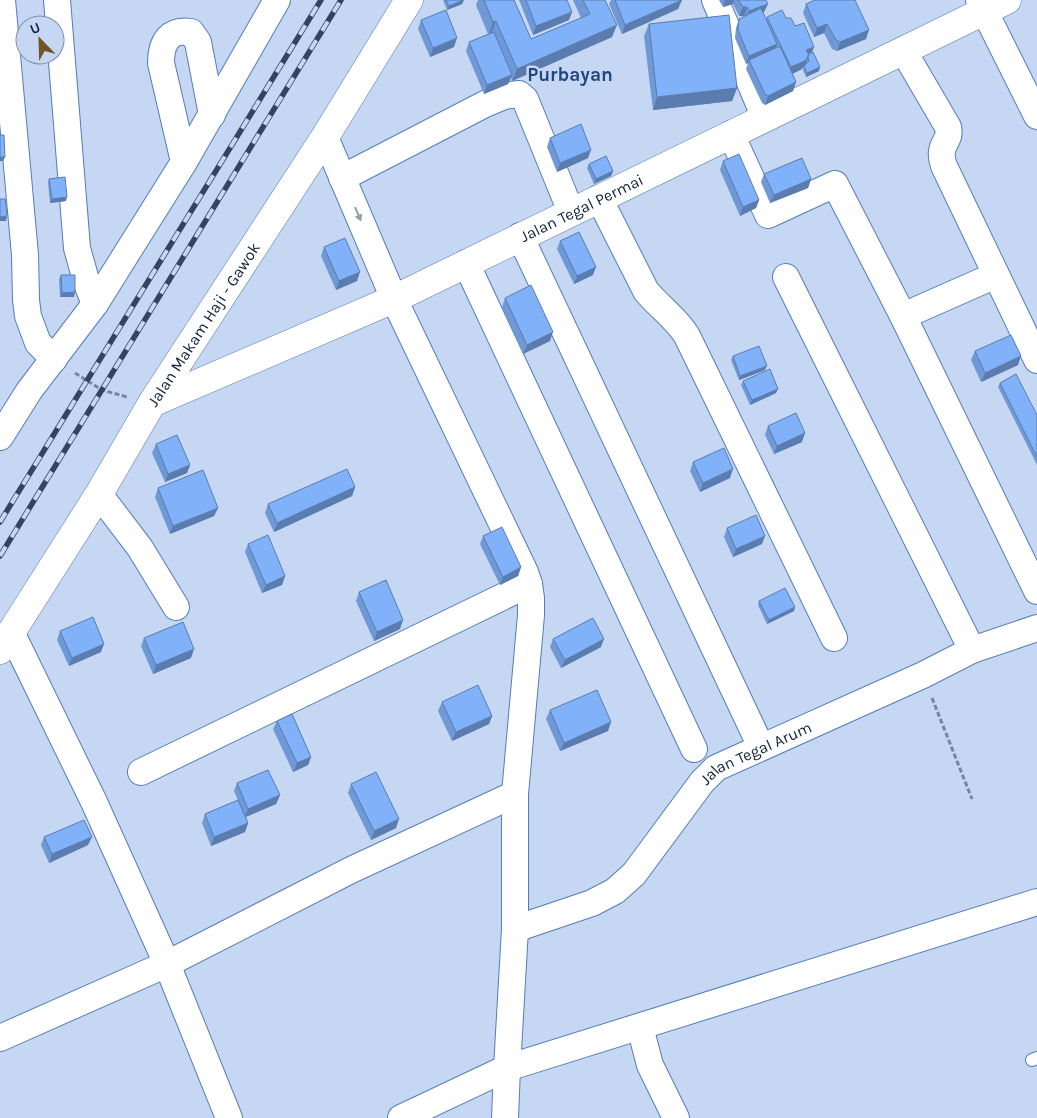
<svg xmlns="http://www.w3.org/2000/svg" width="1037" height="1118" font-family="Karla,sans-serif">
  <style>
    .lines { fill: none; stroke-linecap: round; stroke-linejoin: round }
    .service-casing { stroke: #537dba; stroke-width: 14 }
    .minor-casing { stroke: #537dba; stroke-width: 28 }
    .tertiary-casing { stroke: #537dba; stroke-width: 29 }
    .path { stroke: #7586a0; stroke-width: 3; stroke-dasharray: 5 2.5; stroke-linecap: butt }
    .service { stroke: #fff; stroke-width: 12 }
    .minor { stroke: #fff; stroke-width: 26 }
    .tertiary { stroke: #fff; stroke-width: 28 }
    .rail-casing { stroke: #33455e; stroke-width: 5.5 }
    .rail { stroke: #c5d7f2; stroke-width: 4; stroke-dasharray: 11; stroke-linecap: butt }
    .wall { fill: #6f98d6 }
    .shaded-wall { fill: #5a7cae }
    .building { fill: #81b1f9; stroke: #5a7cae }
    .oneway { fill: #949ca7 }
    .labels { text-anchor: middle; dominant-baseline: central; stroke-width: 5; stroke-linejoin: round; paint-order: stroke }
    .street-label { font-size: 16px; fill: #11223b; stroke: #c5d7f2 }
    .quarter-label { font-size: 19px; font-weight: bold; fill: #204780; stroke: #c5d7f2 }
  </style>
  <rect width="100%" height="100%" fill="#c5d7f2"/>
  <g class="lines">
    <defs>
      <path id="service" d="M1032 1060 1037 1058"/>
      <g id="minor">
        <path d="M2 0 25 255 26 300 28 316 38 343 54 359"/>
        <path d="M57 0 77 248 87 284 95 304"/>
        <path d="M715 0 765 118"/>
        <path d="M979 0 1037 116"/>
        <path d="M903 50 948 127C952 143 936 143 944 166L1037 360"/>
        <path d="M731 134 768 215 835 184 903 316 1037 591"/>
        <path d="M325 137 394 299 525 572 529 584 531 598V615L515 794V929L507 1068 505 1118"/>
        <path d="M184 162 161 63C161 42 169 29 191 32L198 42 212 115"/>
        <path d="M342 178 485 104 504 96 519 94 525 99 571 212"/>
        <path d="M599 198 646 291C659 307 676 318 687 336L834 638"/>
        <path d="M520 236 761 747"/>
        <path d="M466 263 694 749"/>
        <path d="M786 277 972 650"/>
        <path d="M903 316 996 275"/>
        <path d="M0 437 29 391 95 304 184 162 277 0"/>
        <path d="M99 494 140 548 176 607"/>
        <path d="M11 632 94 802 167 964 229 1118"/>
        <path d="M141 772 529 584"/>
        <path id="s1" d="M515 929 592 903 615 891 634 874 702 782 716 768 923 675 972 650 1037 628"/>
        <path d="M640 1027 650 1065 676 1118"/>
        <path d="M0 1038 167 964 351 870 515 794"/>
        <path d="M401 1118 507 1068 1037 902"/>
      </g>
      <g id="tertiary">
        <path id="s2" d="M152 403 394 299 1007 0"/>
        <path id="s3" d="M0 650 99 494 152 403 325 137 409 0"/>
      </g>
    </defs>
    <!-- service casing -->
    <use href="#service" class="service-casing"/>
    <!-- minor casing -->
    <use href="#minor" class="minor-casing"/>
    <!-- tertiary casing -->
    <use href="#tertiary" class="tertiary-casing"/>
    <!-- path -->
    <path class="path" d="M75 373 102 390 127 397
      M932 698 972 799"/>
    <!-- service -->
    <use href="#service" class="service"/>
    <!-- minor -->
    <use href="#minor" class="minor"/>
    <!-- tertiary -->
    <use href="#tertiary" class="tertiary"/>
    <defs>
      <path id="rail" d="M0 522 321 0
        M0 556 341 0"/>
    </defs>
    <!-- rail casing -->
    <use href="#rail" class="rail-casing"/>
    <!-- rail -->
    <use href="#rail" class="rail"/>
  </g>
  <!-- wall -->
  <path class="wall" d="M443 0H464L462 4 447 10Z
    M478 0H514L531 39 581 18 573 0H605L612 37 512 81 511 78 508 84 484 94 466 51 469 42 488 34 476 5Z
    M519 0H567L569 20 533 35Z
    M611 0H681L678 9 622 34 609 4Z
    M719 0H766L764 12 763 13 766 19 767 17 786 18 795 26 812 53 819 71 806 77 803 70 804 66 807 64 806 62 802 69 792 74 796 82 793 91 765 105 762 103 746 69 748 63 746 64 735 38 736 28 739 19 744 16H739L733 4 723 7Z
    M814 0H855L866 39 837 51 832 49 824 33 814 37 803 13 806 4Z
    M421 20 454 47 430 57 418 29Z
    M649 24 737 88 732 101 653 110 644 36Z
    M550 138 588 158 557 172 547 147Z
    M723 161 759 200 756 208 740 216 720 170Z
    M589 164 613 171 611 176 594 184 587 168Z
    M764 174 811 179 808 188 770 203 761 182Z
    M49 179 66 201 50 203 48 183Z
    M560 241 593 275 574 284 557 249Z
    M324 247 357 281 336 290 321 256Z
    M61 275 74 297H60L59 279Z
    M505 298 550 341 523 354 502 307Z
    M975 351 1018 365 981 382 971 360Z
    M733 356 765 370 739 380 731 360Z
    M743 381 776 393 750 405 741 385Z
    M1000 383 1037 415V465L998 387Z
    M768 426 802 442 774 454 765 435Z
    M156 444 190 465 187 473 165 482 152 453Z
    M693 462 730 478 700 492 690 471Z
    M355 487 352 496 274 532 265 513 268 504Z
    M158 488 218 508 214 516 170 534 155 497Z
    M727 528 762 544 733 557 724 537Z
    M483 536 521 567 518 576 500 585 480 544Z
    M248 544 285 576 282 585 262 593 245 552Z
    M359 592 400 629 374 641 356 601Z
    M759 601 795 607 794 611 767 624 758 605Z
    M60 631 101 652 69 666 57 640Z
    M144 638 191 658 153 674 141 646Z
    M553 639 601 647 561 668 550 647Z
    M442 702 492 716 489 724 452 741 438 711Z
    M550 710 608 731 560 751 546 719Z
    M277 721 311 757 308 765 293 772 273 729Z
    M237 783 280 795 276 804 246 817 248 823 245 832 211 846 202 823 205 814 238 800 234 791Z
    M351 784 396 828 371 840 348 793Z
    M44 837 88 845 49 863 41 845Z"/>
  <!-- shaded-wall -->
  <path class="shaded-wall" d="M464 0 462 4 447 10 449 6Z
    M682 0 678 9 622 34 625 25Z
    M725 0H734L733 4 723 7Z
    M768 4 764 12 746 20 749 11Z
    M743 7H747L744 16H739Z
    M572 12 569 20 533 35 536 26Z
    M496 21 491 34 489 35 493 22Z
    M827 24 824 33 814 37 817 28Z
    M617 25 612 37 512 81 517 69Z
    M869 30 866 39 837 51 840 42Z
    M457 38 454 47 430 57 433 48Z
    M777 44 774 52 749 60 748 63 746 64 749 56Z
    M814 47 811 55 808 56 806 64 802 69 788 76 791 67 806 50Z
    M820 67 819 71 806 77 807 73Z
    M512 75 508 84 484 94 487 85Z
    M796 82 793 91 765 105 768 96Z
    M737 88 732 101 653 110 657 97Z
    M591 150 588 158 557 172 560 163Z
    M0 157H5L3 161H0Z
    M613 171 611 176 594 184 596 179Z
    M811 179 808 188 770 203 774 195Z
    M67 197 66 201 50 203 52 199Z
    M759 200 756 208 740 216 743 207Z
    M7 216 6 221H0V217Z
    M596 267 593 275 574 284 577 276Z
    M360 272 357 281 336 290 339 281Z
    M75 292 74 297H60L62 293Z
    M553 332 550 341 523 354 527 345Z
    M1021 356 1018 365 981 382 985 373Z
    M767 366 765 370 739 380 740 376Z
    M778 389 776 393 750 405 752 400Z
    M805 433 802 442 774 454 777 446Z
    M190 465 187 473 165 482 168 474Z
    M733 469 730 478 700 492 703 483Z
    M355 487 352 496 274 532 277 523Z
    M218 508 214 516 170 534 173 526Z
    M765 536 762 544 733 557 736 549Z
    M521 567 518 576 500 585 503 577Z
    M285 576 282 585 262 593 266 585Z
    M795 607 794 611 767 624 769 620Z
    M403 620 400 629 374 641 377 632Z
    M604 639 601 647 561 668 565 660Z
    M104 644 101 652 69 666 72 658Z
    M194 649 191 658 153 674 156 665Z
    M492 716 489 724 452 741 456 732Z
    M611 722 608 731 560 751 564 743Z
    M311 757 308 765 293 772 297 763Z
    M280 795 276 804 245 817 248 809Z
    M399 819 396 828 371 840 374 831Z
    M248 823 245 832 211 846 214 837Z
    M92 837 88 845 49 863 52 854Z"/>
  <!-- building -->
  <path class="building" d="M446 0H463L449 6Z
    M484 0H514L531 39 590 14 583 0H605L617 25 517 69 496 21 493 22Z
    M526 0H567L572 12 536 26Z
    M615 0H682L625 25Z
    M738 0H766L768 4 749 11 747 7H743Z
    M815 0H855L869 30 840 42 836 40 827 24 817 28 806 4Z
    M761 8 777 44 749 56 738 30 739 19Z
    M446 10 457 38 433 48 421 20Z
    M782 10 786 18H791L795 26 804 23 814 47 806 50 809 55 805 61 791 67 767 17Z
    M729 15 737 88 657 97 649 24Z
    M494 32 512 75 487 85 469 42Z
    M780 46 796 82 768 96 765 94 749 60Z
    M813 52 820 67 807 73 804 66 809 61 808 58V54Z
    M581 124 591 150 560 163 550 138Z
    M0 135H4L5 157H0Z
    M739 154 759 200 743 207 723 161Z
    M606 156 613 171 596 179 589 164Z
    M802 158 811 179 774 195 764 174Z
    M65 177 67 197 52 199 49 179Z
    M0 199H5L7 216 0 217Z
    M579 232 596 267 577 276 560 241Z
    M345 238 360 272 339 281 324 247Z
    M61 275H75V292L62 293Z
    M531 285 553 332 527 345 505 298Z
    M1011 335 1021 356 985 373 975 351Z
    M759 346 767 366 740 376 733 356Z
    M770 369 778 389 752 400 743 381Z
    M1016 374 1037 415V457L1000 383Z
    M796 413 805 433 777 446 768 426Z
    M177 435 190 465 168 474 156 444Z
    M724 448 733 469 703 483 693 462Z
    M347 469 355 487 277 523 268 504Z
    M203 470 218 508 173 526 158 488Z
    M756 515 765 536 736 549 727 528Z
    M502 527 521 567 503 577 483 536Z
    M268 535 285 576 266 585 248 544Z
    M386 580 403 620 377 632 359 592Z
    M785 588 795 607 769 620 759 601Z
    M93 617 104 644 72 658 60 631Z
    M593 618 604 639 565 660 553 639Z
    M183 622 194 649 156 665 144 638Z
    M478 685 492 716 456 732 442 702Z
    M597 690 611 722 564 743 550 710Z
    M292 714 311 757 297 763 277 721Z
    M268 770 280 795 248 809 237 783Z
    M376 772 399 819 374 831 351 784Z
    M238 800 248 823 214 837 205 814Z
    M84 820 92 837 52 854 44 837Z"/>
  <!-- one-way arrows -->
  <defs><path id="oneway-solid" d="M-6-.8H1V-3.2L6.5 0L1 3.2V.8H-6Z" transform="scale(1.25)"/></defs>
  <use class="oneway" href="#oneway-solid" transform="translate(358 214) rotate(67)"/>
  <g class="labels">
    <!-- street labels -->
    <g class="street-label">
      <text stroke="none"><textPath href="#s2" startOffset="472">Jalan Tegal Permai</textPath></text>
      <text stroke="none"><textPath href="#s3" startOffset="384">Jalan Makam Haji - Gawok</textPath></text>
      <text stroke="none"><textPath href="#s1" startOffset="309">Jalan Tegal Arum</textPath></text>
    </g>
    <!-- quarter labels -->
    <g class="quarter-label">
      <text x="570" y="75">Purbayan</text>
    </g>
  </g>
  <!-- north arrow -->
  <g transform="translate(40 40) rotate(337)"><circle r="24" fill="#c5d7f2" stroke="#7d8fa9"/>
  <path d="M0-4L9 19L0 12L-9 19Z" fill="#705427"/>
  <text y="-8" font-size="14" font-weight="bold" text-anchor="middle" fill="#11223b">U</text>
  </g>
</svg>
